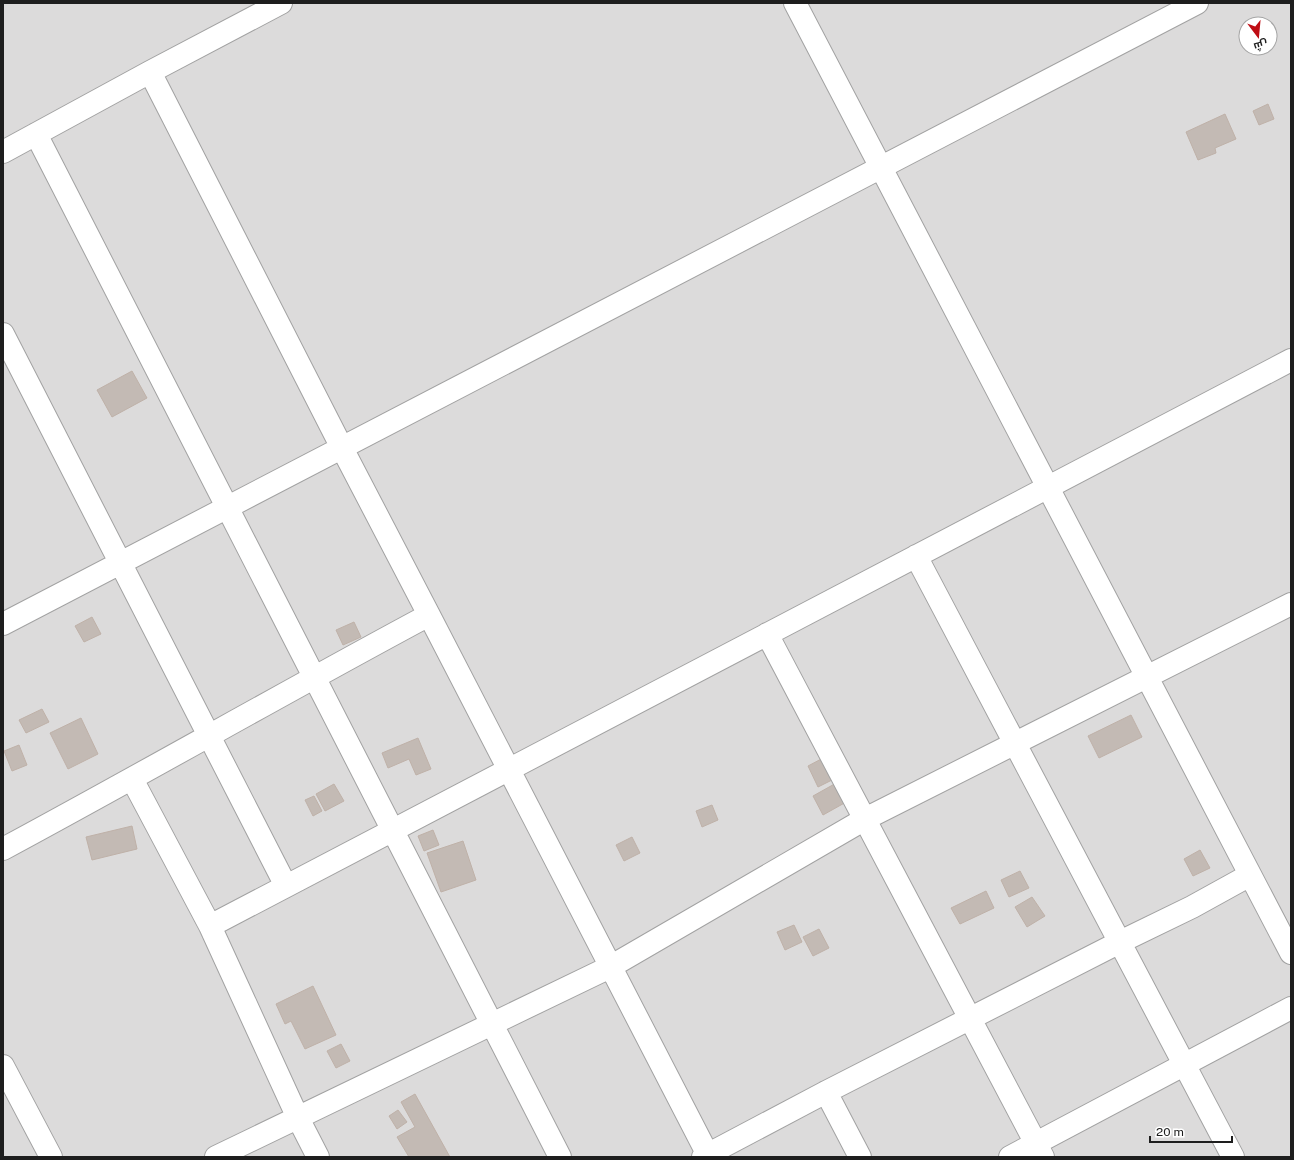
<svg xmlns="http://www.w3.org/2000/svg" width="1294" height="1160" font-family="'Public Sans',Cairo,sans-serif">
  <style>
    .residential { fill: #dcdbdb; fill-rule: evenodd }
    .building { fill: #c3bab4; stroke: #bfb1a8 }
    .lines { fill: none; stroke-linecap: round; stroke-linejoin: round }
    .minor-casing { stroke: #a2a2a2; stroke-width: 24 }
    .minor { stroke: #fff; stroke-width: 22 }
  </style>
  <rect width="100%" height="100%" fill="#eeebe5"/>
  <!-- residential -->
  <path class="residential" d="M3 3H1291V1157H3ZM1246 24H1270V48H1246Z"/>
  <!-- building -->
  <path class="building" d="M1268 104 1274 119 1259 125 1253 111Z
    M1225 114 1236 139 1215 148 1216 153 1198 160 1186 132Z
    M132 371 147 398 112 417 97 390Z
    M92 617 101 634 84 642 75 626Z
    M354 622 361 637 343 645 336 630Z
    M42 709 49 722 26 733 19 720Z
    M1131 715 1142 737 1099 758 1088 736Z
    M81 718 98 754 68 769 50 733Z
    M418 738 431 769 416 775 409 759 388 768 382 753Z
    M19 745 27 765 12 771 4 751Z
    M825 757 836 778 818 787 808 766Z
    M838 782 848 801 823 815 813 796Z
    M334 784 344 801 325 811 316 794Z
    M314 796 322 811 313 816 305 800Z
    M712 805 718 820 702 827 696 811Z
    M132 826 137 849 92 860 86 837Z
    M433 830 439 845 424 851 418 836Z
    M632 837 640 853 624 861 616 845Z
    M463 841 476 880 441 892 427 853Z
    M1200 850 1210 868 1193 876 1184 859Z
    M1020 871 1029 888 1009 897 1001 880Z
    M986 891 994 908 960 924 951 908Z
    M1032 897 1045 916 1027 927 1015 907Z
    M794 925 802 942 785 950 777 932Z
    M819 929 829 948 813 956 803 937Z
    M313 986 336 1035 305 1049 291 1021 285 1024 276 1004Z
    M341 1044 350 1061 336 1068 327 1051Z
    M415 1094 450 1157H409L397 1137 415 1127 401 1102Z
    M398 1110 407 1122 397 1129 389 1116Z"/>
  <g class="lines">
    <defs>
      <path id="minor" d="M795 3 1291 953
        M150 72 342 448 429 615 709 1157
        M36 134 560 1157
        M3 152 150 72 281 3
        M3 334 286 886
        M916 556 1233 1157
        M3 624 1197 3
        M767 634 1043 1157
        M132 779 210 926 298 1118 318 1157
        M3 849C146 772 287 691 429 615
        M210 926 1291 360
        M3 1066 51 1157
        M826 1092 860 1157
        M216 1157 610 967 865 819 1291 604
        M703 1157 826 1092 1120 942 1192 907 1250 875
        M1010 1157 1291 1008"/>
    </defs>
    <!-- minor casing -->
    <use href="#minor" class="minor-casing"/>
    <!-- minor -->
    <use href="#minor" class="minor"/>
  </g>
  <!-- border -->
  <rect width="1294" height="1160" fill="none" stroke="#1e1e1e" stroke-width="8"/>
  <!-- north arrow -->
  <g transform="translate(1258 36) rotate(164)"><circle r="19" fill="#ffffff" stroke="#a5a5a5"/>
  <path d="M0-3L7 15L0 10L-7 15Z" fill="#bf0d14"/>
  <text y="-6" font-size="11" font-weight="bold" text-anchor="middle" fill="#1e1e1e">ش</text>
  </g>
  <!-- scale -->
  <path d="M1150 1136v6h82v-6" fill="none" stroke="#1e1e1e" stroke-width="2"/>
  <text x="1156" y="1136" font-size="12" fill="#1e1e1e" stroke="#ffffff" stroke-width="3" paint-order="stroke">20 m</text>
</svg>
